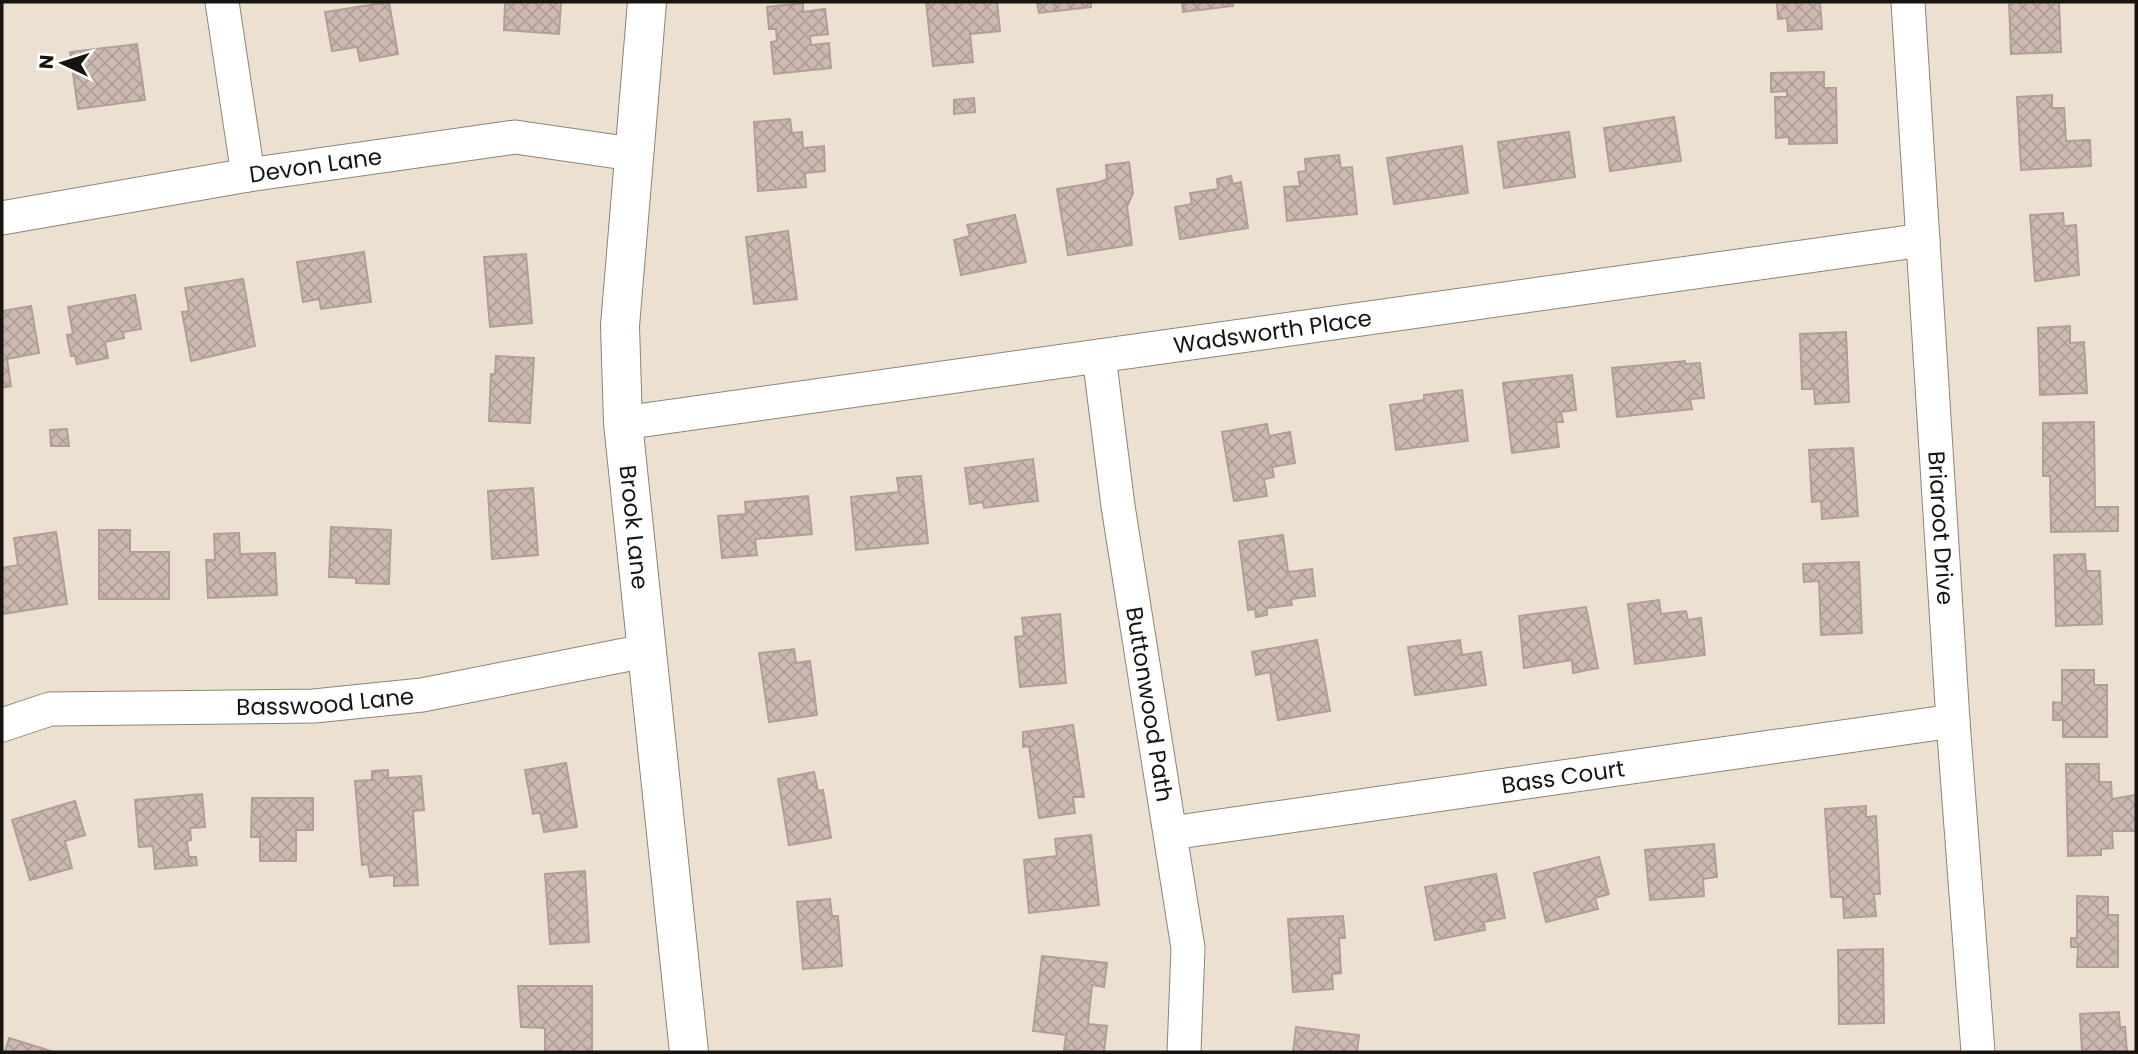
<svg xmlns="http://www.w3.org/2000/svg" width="2138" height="1054" font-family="Poppins,sans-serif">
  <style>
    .building { fill: url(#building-cross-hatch); stroke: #b19e97; stroke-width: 2 }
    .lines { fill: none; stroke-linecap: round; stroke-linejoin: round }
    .minor-casing { stroke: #8e8476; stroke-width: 35 }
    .tertiary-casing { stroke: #8e8476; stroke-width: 40 }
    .minor { stroke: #fff; stroke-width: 33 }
    .tertiary { stroke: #fff; stroke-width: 38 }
    .labels { text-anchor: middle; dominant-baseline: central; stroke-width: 6; stroke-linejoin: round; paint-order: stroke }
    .street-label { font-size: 23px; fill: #18140f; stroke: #fff }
  </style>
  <defs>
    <pattern id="building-cross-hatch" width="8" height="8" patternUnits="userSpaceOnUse" patternTransform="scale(1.75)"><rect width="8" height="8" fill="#cdb9b2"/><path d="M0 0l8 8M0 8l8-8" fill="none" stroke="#af9e98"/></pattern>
  </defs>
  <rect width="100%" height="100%" fill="#ece1d1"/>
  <!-- building -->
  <path class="building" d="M389 2 398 54 360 61 357 47 332 51 325 12Z
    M505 2H561L559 34 504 30Z
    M926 2H997L1000 31 970 34 973 62 933 66Z
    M1037 2H1091V7L1039 13Z
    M1182 2H1232L1233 6 1183 12Z
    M1777 2H1820L1822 29 1788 31 1787 18 1778 19Z
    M2009 2H2059L2061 52 2011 54Z
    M803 3V12L825 9 828 34 810 36 811 45 829 43 831 68 774 74 771 42 777 41 776 29H769L767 7Z
    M137 44 145 100 78 109 70 52Z
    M1824 72V88H1836L1837 143 1789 144V137L1776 138 1775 97H1787V91L1771 92V73Z
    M2052 95V108H2064L2066 141 2090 140 2091 166 2021 170 2017 97Z
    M974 98 975 112 954 114V100Z
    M1674 117 1681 161 1610 171 1604 128Z
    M790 119 792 133 802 132 803 148 824 146 825 171 805 173 806 187 758 191 754 122Z
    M1569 132 1575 177 1504 188 1498 142Z
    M1462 146 1468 193 1394 204 1387 158Z
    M1339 155 1341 168 1352 167 1357 214 1287 221 1284 187 1300 186 1298 172 1306 171 1305 159Z
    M1129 162 1133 193 1127 207 1132 245 1068 255 1057 189 1100 182 1107 179 1106 165Z
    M1231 176 1233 184 1241 182 1248 228 1180 239 1175 207 1192 204 1190 193 1218 189 1217 179Z
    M2063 213 2064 226 2076 225 2079 275 2035 281 2030 215Z
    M1015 215 1026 262 961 275 954 240 970 236 967 225Z
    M788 231 797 299 754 304 746 237Z
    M364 252 371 302 321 309 319 299 303 302 297 262Z
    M526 254 532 323 490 327 484 257Z
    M243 279 255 346 191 361 182 312 189 311 185 288Z
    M135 295 141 329 123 332 124 338 105 342 108 358 77 364 75 356H71L67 335 73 334 68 307Z
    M31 306 39 353 7 359 11 386 2 388V311Z
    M2070 326V343L2084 342 2087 393 2040 395 2038 328Z
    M1846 332 1849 402 1815 404 1814 389H1802L1800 334Z
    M496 356 534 358 530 423 489 421 491 374H495Z
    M1685 361V364L1700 363 1704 398 1690 399 1692 409 1617 417 1612 368Z
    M1572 375 1576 410 1561 412 1563 422H1556L1559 447 1512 453 1503 383Z
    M1462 390 1468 441 1396 450 1390 405 1424 400V395Z
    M2094 422 2095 507H2118V531L2051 532 2050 476H2043V423Z
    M1267 424 1269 436 1290 432 1295 463 1272 467 1274 477 1264 479 1267 496 1234 501 1222 432Z
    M67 429 69 446H51L50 430Z
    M1853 448 1858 516 1822 519 1821 501 1812 502 1809 450Z
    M1033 459 1038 501 984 508 983 502 970 504 965 468Z
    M921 476 928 543 856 550 851 497 899 492 897 478Z
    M533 488 538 555 492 559 488 491Z
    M808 496 812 534 755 539 757 555 722 558 718 516 746 514 745 502Z
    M331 527 391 530 389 584 356 583V578L329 577Z
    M99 530H130V552H169V599H99Z
    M56 532 67 604 2 614V568L18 565 14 538Z
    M239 533 240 554 275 553 277 595 208 598 206 560H215L214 534Z
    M1283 535 1288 572 1312 569 1315 596 1291 599 1292 605 1267 608V615L1256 617 1255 609 1248 610 1239 541Z
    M2085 554 2086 571H2100L2102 624 2056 626 2054 555Z
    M1859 562 1862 633 1821 635 1819 581 1804 582 1803 564Z
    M1659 600 1661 614 1686 611 1688 620 1701 618 1705 655 1635 664 1628 604Z
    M1586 607 1598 668 1573 673 1572 660 1524 668 1519 616Z
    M1060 614 1066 683 1020 687 1015 637 1024 636 1022 618Z
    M1317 640 1330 711 1278 720 1270 672 1256 675 1252 652Z
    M1460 640 1462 655 1481 652 1486 685 1415 695 1408 647Z
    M794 649 796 663 810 661 817 715 769 722 759 653Z
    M2062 670H2094V685H2107V737H2063V720H2053V702L2062 703Z
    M1073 725 1084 797H1073L1075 813 1039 818 1029 746 1023 747V732Z
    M566 763 577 827 544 832 540 812 533 814 525 770Z
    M2066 764H2099V782H2111L2112 799 2136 795V831H2112L2113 848 2101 849V855L2068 856Z
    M388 770V778L421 776 424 810 413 811 418 885 394 886V875L370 877 368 864 362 865 355 781 372 780V771Z
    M814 772 818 791 823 790 831 838 789 845 778 779Z
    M202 794 205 827 190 828 191 840 187 841 189 857H196L197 865 155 869 153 846 139 847 135 800Z
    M252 798H313V830H296V861H260V837H251Z
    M75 801 85 835 65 841 72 868 30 880 12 820Z
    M1866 806V817L1876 816 1880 894H1874L1876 916 1844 918 1843 897H1831L1825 809Z
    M1091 835 1099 905 1029 913 1024 860 1057 856 1055 839Z
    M1714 844 1717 877 1703 879 1704 896 1650 900 1645 850Z
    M1599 857 1609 894 1595 898 1598 909 1546 922 1534 873Z
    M585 871 589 942 550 944 545 874Z
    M1496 874 1505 918 1484 922 1485 930 1435 940 1425 887Z
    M2077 896 2108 897V915H2118V967H2077L2078 947H2071V938H2077Z
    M830 899 832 916H838L842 966 803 969 797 902Z
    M1343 916 1345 938H1339L1341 973 1332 974 1333 989 1293 992 1288 919Z
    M1883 949 1884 1023 1839 1024 1838 950Z
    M1042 956 1107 963 1104 987 1092 985 1088 1024 1107 1026 1104 1052 1064 1050 1066 1035 1033 1031Z
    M518 986H592V1052H545V1028L521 1027Z
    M2119 1012 2120 1027H2125L2127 1052H2082L2080 1014Z
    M1296 1027 1359 1035 1357 1052H1293Z
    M9 1038 54 1052H5Z"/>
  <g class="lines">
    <defs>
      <g id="minor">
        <path d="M222 2 248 175"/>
        <path id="s1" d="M1908 2 1953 721 1978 1052"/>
        <path id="s2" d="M2 218 248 175 515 137 632 154"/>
        <path id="s3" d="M1099 356 1118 506 1188 948 1184 1052"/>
        <path id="s4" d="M623 423 1923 240"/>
        <path id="s5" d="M2 725 50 709 314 706 422 695 645 651"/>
        <path id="s6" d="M1171 833 1953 721"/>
      </g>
      <g id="tertiary">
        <path id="s7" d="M647 2 620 326 623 423 689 1052"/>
      </g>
    </defs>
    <!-- minor casing -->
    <use href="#minor" class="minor-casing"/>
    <!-- tertiary casing -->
    <use href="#tertiary" class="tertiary-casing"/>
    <!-- minor -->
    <use href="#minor" class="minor"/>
    <!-- tertiary -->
    <use href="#tertiary" class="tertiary"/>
  </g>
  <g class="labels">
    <!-- street labels -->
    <g class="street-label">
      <text stroke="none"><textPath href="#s2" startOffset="318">Devon Lane</textPath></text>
      <text stroke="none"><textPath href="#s4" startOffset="656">Wadsworth Place</textPath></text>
      <text stroke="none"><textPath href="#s1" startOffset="527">Briaroot Drive</textPath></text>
      <text stroke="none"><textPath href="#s7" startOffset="527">Brook Lane</textPath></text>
      <text stroke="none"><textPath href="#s5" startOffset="326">Basswood Lane</textPath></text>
      <text stroke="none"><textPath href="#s3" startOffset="352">Buttonwood Path</textPath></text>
      <text stroke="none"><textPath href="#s6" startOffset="396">Bass Court</textPath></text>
    </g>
  </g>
  <!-- border -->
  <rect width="2138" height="1054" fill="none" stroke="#18140f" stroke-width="7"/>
  <!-- north arrow -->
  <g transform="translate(63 63) rotate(274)" stroke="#ffffff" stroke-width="5" paint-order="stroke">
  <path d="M0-5L12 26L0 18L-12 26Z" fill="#18140f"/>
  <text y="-10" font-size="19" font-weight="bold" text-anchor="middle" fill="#18140f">N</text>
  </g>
</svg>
